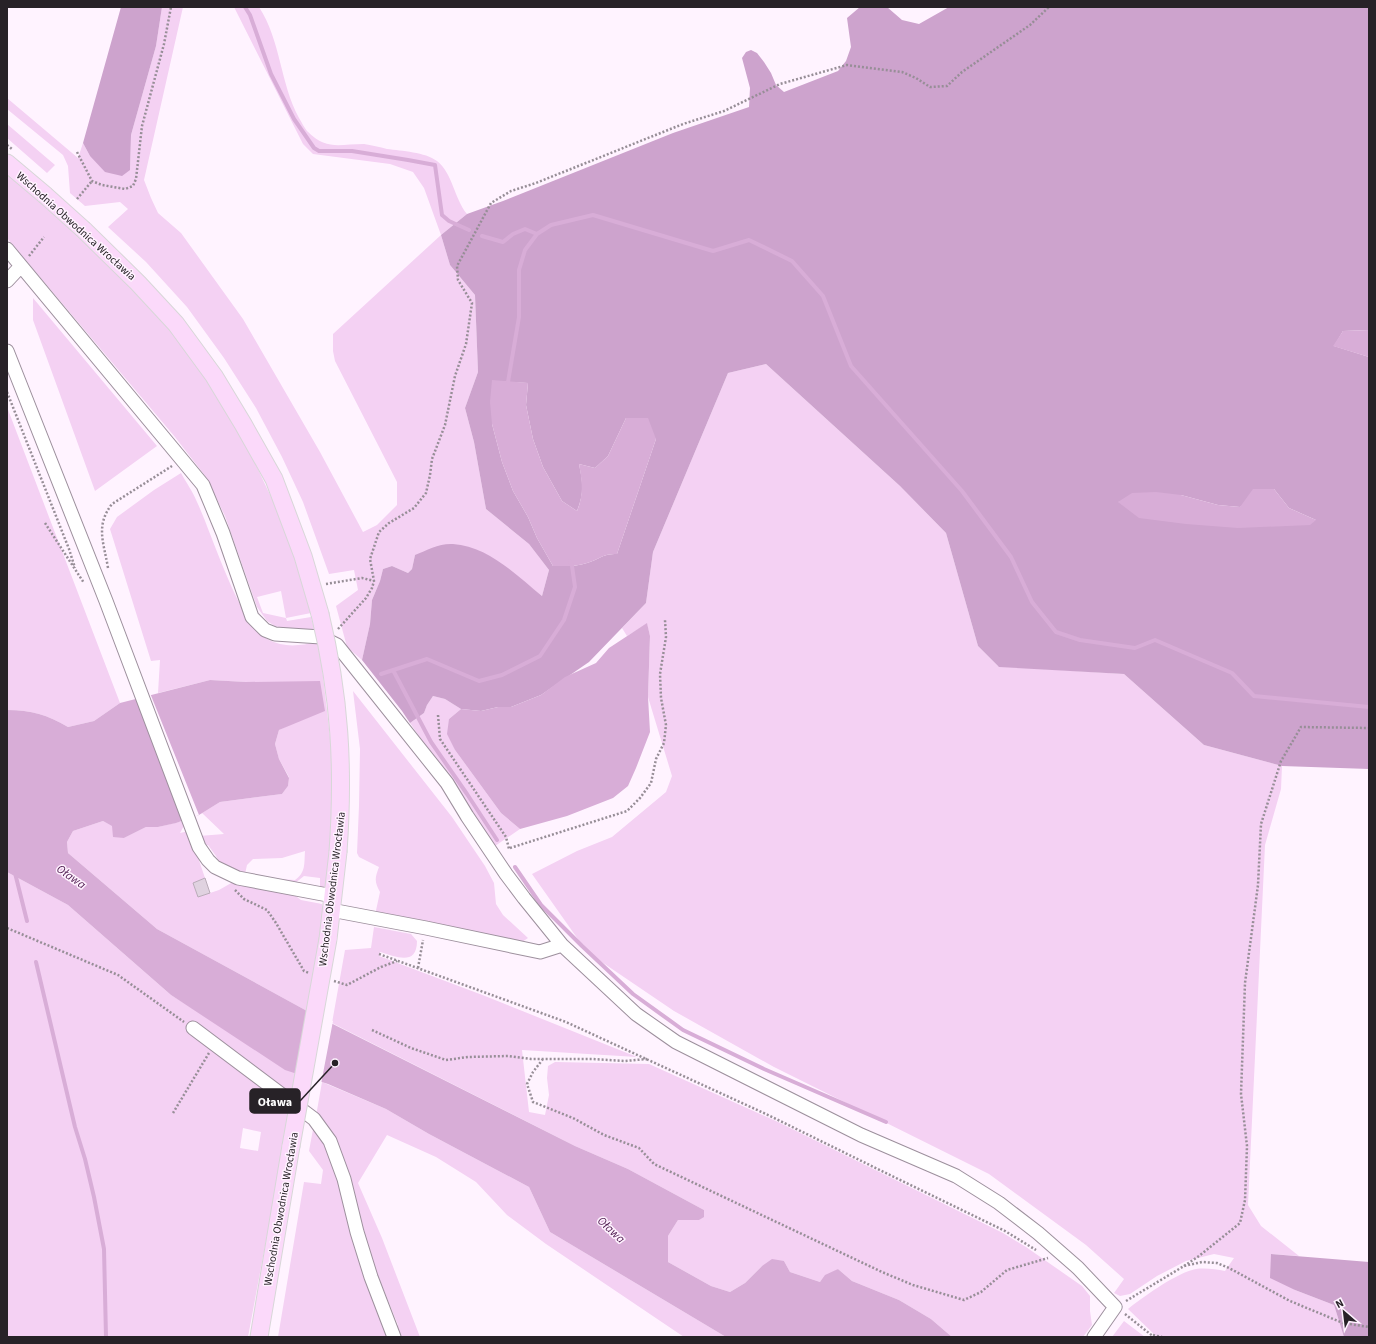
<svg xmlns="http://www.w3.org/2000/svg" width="1376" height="1344" font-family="'Source Sans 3',sans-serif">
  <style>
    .green { fill: #f4d1f3; fill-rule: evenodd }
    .forest { fill: #cda3cd; fill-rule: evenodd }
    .water { fill: #d8add7 }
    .pier { fill: #fff3ff }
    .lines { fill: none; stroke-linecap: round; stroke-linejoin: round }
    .stream { stroke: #d8add7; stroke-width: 4 }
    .building { fill: #e0d2e0; stroke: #b9abb8 }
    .minor-casing { stroke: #9d909d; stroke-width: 15 }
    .major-casing { stroke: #d8d7d8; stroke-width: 19 }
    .path { stroke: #978e97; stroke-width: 2.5; stroke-dasharray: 2 2; stroke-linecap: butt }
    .minor { stroke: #fff; stroke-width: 13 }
    .major { stroke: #fbd9fa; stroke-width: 17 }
    .major-bridge-casing { stroke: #d8d7d8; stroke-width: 19; stroke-linecap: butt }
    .major-bridge { stroke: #fbd9fa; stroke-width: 17 }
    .labels { text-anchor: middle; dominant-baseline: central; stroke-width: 3; stroke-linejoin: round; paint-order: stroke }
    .street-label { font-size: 11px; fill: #272227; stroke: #fff3ff }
    .water-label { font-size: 12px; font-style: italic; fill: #532054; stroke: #fff3ff }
    .leader { fill: none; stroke: #272227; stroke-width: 1.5 }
    .callout-dot { fill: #272227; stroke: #fff3ff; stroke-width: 1.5 }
    .callout { fill: #272227; stroke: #272227; stroke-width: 1.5 }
    .callout-label { font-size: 12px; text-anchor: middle; font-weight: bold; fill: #fff }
  </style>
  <rect width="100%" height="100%" fill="#fff3ff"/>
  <!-- green -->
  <path class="green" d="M162 7H183L144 180 151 198 158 213 181 233 243 319 320 452 363 532 377 525 397 505V482L335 361 333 351V334L441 235 424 188 413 172 390 164 313 154 303 144 234 7H259C281 41 280 83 299 118 302 123 304 127 307 131 327 151 339 144 364 144 371 145 380 147 387 149 402 151 425 152 437 161 453 174 454 198 467 214L441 235 450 265 475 295 478 372 465 408 474 442 486 509 529 544 549 570 542 596 501 564 415 555 412 569 408 573 392 566 383 569 380 581 372 600 370 624 362 660 347 647 336 606 358 590 354 570 329 574 303 502 282 457 256 408 224 358 187 307 146 262 108 227 128 209 120 202 85 206 70 193 68 166 63 155 7 109V98L78 158 83 143 90 156 130 170 131 135 156 46Z
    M7 124 55 165 47 173 7 138Z
    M7 171C58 217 109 263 156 313 201 362 235 420 263 480 273 501 284 524 291 546 299 568 304 591 311 613L286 618 287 621 311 617 314 629H287L275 626 267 621 257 607 225 516 206 477 175 437 7 238ZM281 591 286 618 263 613 257 597Z
    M33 298 157 446 95 491 33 320Z
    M766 364 900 486 946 533 978 646 998 666 1124 674 1204 745 1282 766 1281 789 1265 845 1248 1205 1261 1226 1299 1256 1271 1254 1295 1290 1334 1305 1344 1337H1157L1128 1309C1143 1297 1178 1272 1196 1269 1205 1268 1216 1269 1225 1271L1234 1258 1214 1254 1186 1261 1157 1276 1130 1294 1120 1296 1114 1293 1124 1279 1086 1245 989 1174 774 1067 674 1011 587 952 532 874 577 851 612 837 666 792 672 776 648 697 650 636 647 624 627 636 622 628 646 603 653 552 728 373Z
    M7 407 120 703 94 721 68 727C47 715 32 710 7 710Z
    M181 473C186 482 193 492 197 502 211 531 240 626 267 639 284 648 299 646 317 642L320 650 331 746 332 799 328 885 323 890H320V878L304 876 294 884 278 879 295 880C306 872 304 864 305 851L282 858 253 859 247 865 245 874 220 864 216 856 208 845 203 847 199 836 224 834 202 813 220 802 282 794 288 786 289 777 279 759 275 744 279 730 295 722 246 682 210 680 158 693 160 660 151 661 110 529 117 517 154 490Z
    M353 691 452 817 485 866 494 883 496 904 503 915 528 938 522 942 375 915 380 892C374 881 375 878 379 867L359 857 357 853 359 806 360 749Z
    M433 696 445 699 461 709 449 719 455 750 501 813 520 829 495 846 410 723 424 713 427 705Z
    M187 820 180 833 189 831 205 878 193 883 198 897 219 890 233 882 289 891 301 900 322 904 324 910 307 1011 157 929 68 853 67 842 73 831 103 821 113 826 124 838 146 827H158Z
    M7 872 68 905 171 995 297 1074 248 1337H7ZM243 1128 261 1132 258 1151 240 1148Z
    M374 927 411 934 417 941C417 967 395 956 380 952L379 956 485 996 637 1057 522 1050 529 1112 545 1115 549 1095 547 1078 548 1066 555 1062 649 1064 778 1122 1003 1233 1026 1247 1082 1286 1090 1296V1311L1092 1325 1083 1337H952L931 1319 899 1300 852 1281 838 1269 820 1282 790 1272 784 1261 762 1266 745 1283 730 1292 711 1286 668 1262V1236L678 1220H699L704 1210 628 1169 575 1146 332 1023 345 950 371 948Z
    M322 1082 386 1109 429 1134 529 1187 550 1232 726 1337H684L546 1244 507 1215 476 1182 436 1157 387 1135 358 1183 382 1238 420 1337H278L304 1182 321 1184 323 1170 309 1151 314 1124 326 1142 340 1176 355 1250 385 1330 398 1325 365 1244 347 1168 325 1125 316 1116Z
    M1124 1321 1145 1337H1112Z"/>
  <!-- forest -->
  <path class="forest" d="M121 7H162L156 46 131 135 130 170 122 176 105 172 90 156 83 143Z
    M860 7H887L902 20 919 24 949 7H1369V330L1343 331 1334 346 1369 357V769L1282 766 1204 745 1124 674 999 667 978 646 946 533 900 486 766 364 728 373 653 552 646 603 589 662 541 695 511 707H498L481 711 461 709 445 699 433 696 427 705 424 713 410 723 402 711 362 660 370 624 372 600 380 581 383 569 392 566 408 573 412 569 415 555C427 550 440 543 453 544 488 546 516 575 542 596L549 570 529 544 486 509 474 442 465 408 478 372 475 295 450 265 441 235 467 214 503 201 673 133 749 107 750 88 742 58 746 52 751 50 757 53 764 62 771 73 776 85 784 92 838 71 846 61 851 47 847 18ZM492 381 528 383 526 405 533 439 543 467 562 501 577 511C584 493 583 483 579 464L595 468 608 456 626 418 656 439 617 554C602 554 600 559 587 563 576 567 565 566 553 566L537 538 528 517 513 491 502 462 492 424ZM1274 489 1289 508 1316 520 1118 502 1181 495 1218 505 1240 507Z
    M1271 1254 1369 1262V1337H1344L1334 1305 1295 1290 1270 1278Z"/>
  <!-- water -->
  <path class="water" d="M1369 330V357L1333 346 1343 331Z
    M492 380 528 383 526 405 533 439 543 467 562 501 577 511C584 495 582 480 579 464L595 468 608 456 626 418H648L656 439 617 554C602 554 600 559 587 563 576 567 564 566 553 566L537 538 528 517 513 491 502 462 492 424 490 402Z
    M1253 489H1274L1289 508 1316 520 1310 525 1238 528 1186 524 1139 518 1118 502 1132 493 1156 492 1181 495 1218 505 1240 507Z
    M647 623 650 636 648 697 650 732 636 768 628 786 613 798 567 816 520 829 501 813 455 750 447 734 449 719 461 709 481 711 498 707H511L541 695 565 677 596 663 609 648Z
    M210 680 246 682 320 681 325 711 279 730 275 744 279 759 289 778 288 786 282 794 220 802 199 815 176 823 158 827H146L124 838 113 837 112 826 103 821 73 831 67 842 68 853 157 929 307 1011 575 1146 628 1169 704 1210V1217L699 1220H678L668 1236V1262L711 1286 730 1292 745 1283 762 1266 772 1259 784 1261 790 1272 820 1282 825 1275 838 1269 852 1281 899 1300 931 1319 952 1337H726L550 1232 529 1187 429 1134 386 1109 328 1084 285 1070 171 995 68 905 7 872V710C32 710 47 715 68 727L94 721 120 703Z"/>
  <!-- pier -->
  <path class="pier" d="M150 693 199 815 187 820 137 697Z
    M307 1009 333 1021 321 1084 296 1076Z"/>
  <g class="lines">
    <!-- stream -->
    <path class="stream" d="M245 7 250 15 271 74 294 119 314 148 319 151H352L408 160 435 165 442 215 449 221 469 230
      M482 236 503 242 513 234 525 229 537 234
      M509 386 508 382 519 317V270L525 250 537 234 551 225 593 215 713 251 749 240 792 261 823 296 851 366 962 491 1011 557 1032 602 1056 632 1080 640 1135 648 1155 640 1232 673 1254 696 1369 707
      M393 670 431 742 467 794 497 840
      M381 674 427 659 479 681 502 675 540 656 564 620 575 587 572 566 570 561
      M515 867 541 905 582 946 633 994 683 1030 764 1069 886 1122
      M15 873 27 921
      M36 962 75 1127 85 1159 94 1197 104 1249 106 1337"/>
  </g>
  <!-- building -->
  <path class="building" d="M205 878 210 893 198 897 193 883Z"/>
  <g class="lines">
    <defs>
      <path id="minor" d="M7 249 203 485 223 533 252 617 265 630 275 634 321 637 337 645 447 783 467 816 506 874 524 898 562 945 636 1014 676 1042 861 1135 956 1176 999 1203 1038 1233 1078 1268 1115 1307 1094 1337
        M7 281 21 266
        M7 351 106 601 199 847 208 860 215 867 238 878 333 896
        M331 910 426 928 540 952 562 945
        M193 1028 314 1119 330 1141 344 1179 357 1232 371 1277 394 1337"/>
      <path id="major" d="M7 163 45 195
        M84 230 138 283 176 324 214 376 243 424 274 479 303 556 320 614
        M328 939 338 852
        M259 1337 291 1146"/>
    </defs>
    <!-- minor casing -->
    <use href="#minor" class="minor-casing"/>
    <!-- major casing -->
    <use href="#major" class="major-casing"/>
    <!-- path -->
    <path class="path" d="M7 145 12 149
      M77 152 92 181 102 185 125 189 133 186 136 179 142 126 164 44 171 7
      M77 199 92 181
      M29 256 44 237
      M7 392 69 549 75 568
      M45 523 84 583
      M108 568C104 543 95 526 112 504L172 466
      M326 584 362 578 374 581
      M338 629 366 598 372 588 374 581 370 559 379 532 389 523 414 508 426 493 430 475 432 459 445 425 455 376 466 344 472 303 458 280 457 266 491 203 511 191 536 183 683 124 724 111 780 84 847 65 902 72 916 78 930 87 947 86 962 72 1030 25 1049 7
      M438 715 440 739 506 837 509 849
      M510 848 627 811 640 798 651 783 656 759 664 743 666 725 661 698 660 674 666 637 665 620
      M235 890 244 899 267 910 276 923 304 971 309 973
      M7 928 118 975 184 1022
      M379 954 566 1022 644 1058 766 1114 896 1178 1005 1231 1036 1250
      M418 968 423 940
      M334 981 347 985 381 967 397 961
      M372 1030 411 1048 446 1060 468 1057 508 1056 531 1059H593L625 1061 647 1059
      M543 1059 533 1072 527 1084 533 1102 573 1118 604 1135 639 1148 654 1164 882 1272 913 1285 964 1300 981 1292 1007 1270 1048 1258
      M173 1113 209 1053
      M1184 1266 1199 1256 1240 1223 1245 1200 1247 1146 1241 1094 1245 983 1258 885 1261 824 1281 761 1301 727 1369 728
      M1126 1301 1184 1266 1202 1262 1217 1263 1229 1268 1290 1301 1343 1323 1369 1327
      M1125 1314 1154 1337
      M1153 1335 1162 1337"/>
    <!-- minor -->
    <use href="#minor" class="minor"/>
    <!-- major -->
    <use href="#major" class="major"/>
    <defs>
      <path id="major-bridge" d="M45 195 84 230
        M320 614C340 696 344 768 338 852
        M291 1146 328 939"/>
    </defs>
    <!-- major-bridge casing -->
    <use href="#major-bridge" class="major-bridge-casing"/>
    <!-- major-bridge -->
    <use href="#major-bridge" class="major-bridge"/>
  </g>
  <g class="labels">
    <!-- street labels -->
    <g class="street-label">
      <text transform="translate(76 226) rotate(42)">Wschodnia Obwodnica Wrocławia</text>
      <text transform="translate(332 889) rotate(-83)">Wschodnia Obwodnica Wrocławia</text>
      <text transform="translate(281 1209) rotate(-80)">Wschodnia Obwodnica Wrocławia</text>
    </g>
    <!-- water labels -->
    <g class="water-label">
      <text transform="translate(71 877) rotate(35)">Oława</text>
      <text transform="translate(611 1230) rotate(43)">Oława</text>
    </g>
  </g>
  <!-- callouts -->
  <path class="leader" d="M335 1063L300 1101"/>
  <circle class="callout-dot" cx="335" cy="1063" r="4"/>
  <rect class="callout" x="250" y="1089" width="50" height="24" rx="4"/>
  <g class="callout-label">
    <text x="275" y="1106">Oława</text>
  </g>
  <!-- border -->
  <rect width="1376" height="1344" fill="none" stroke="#272227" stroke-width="16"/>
  <!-- north arrow -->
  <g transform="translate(1344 1312) rotate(332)" stroke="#fff3ff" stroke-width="3" paint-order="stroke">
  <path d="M0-3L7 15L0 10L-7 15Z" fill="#272227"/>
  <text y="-6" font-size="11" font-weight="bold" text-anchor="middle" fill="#272227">N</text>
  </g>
</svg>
